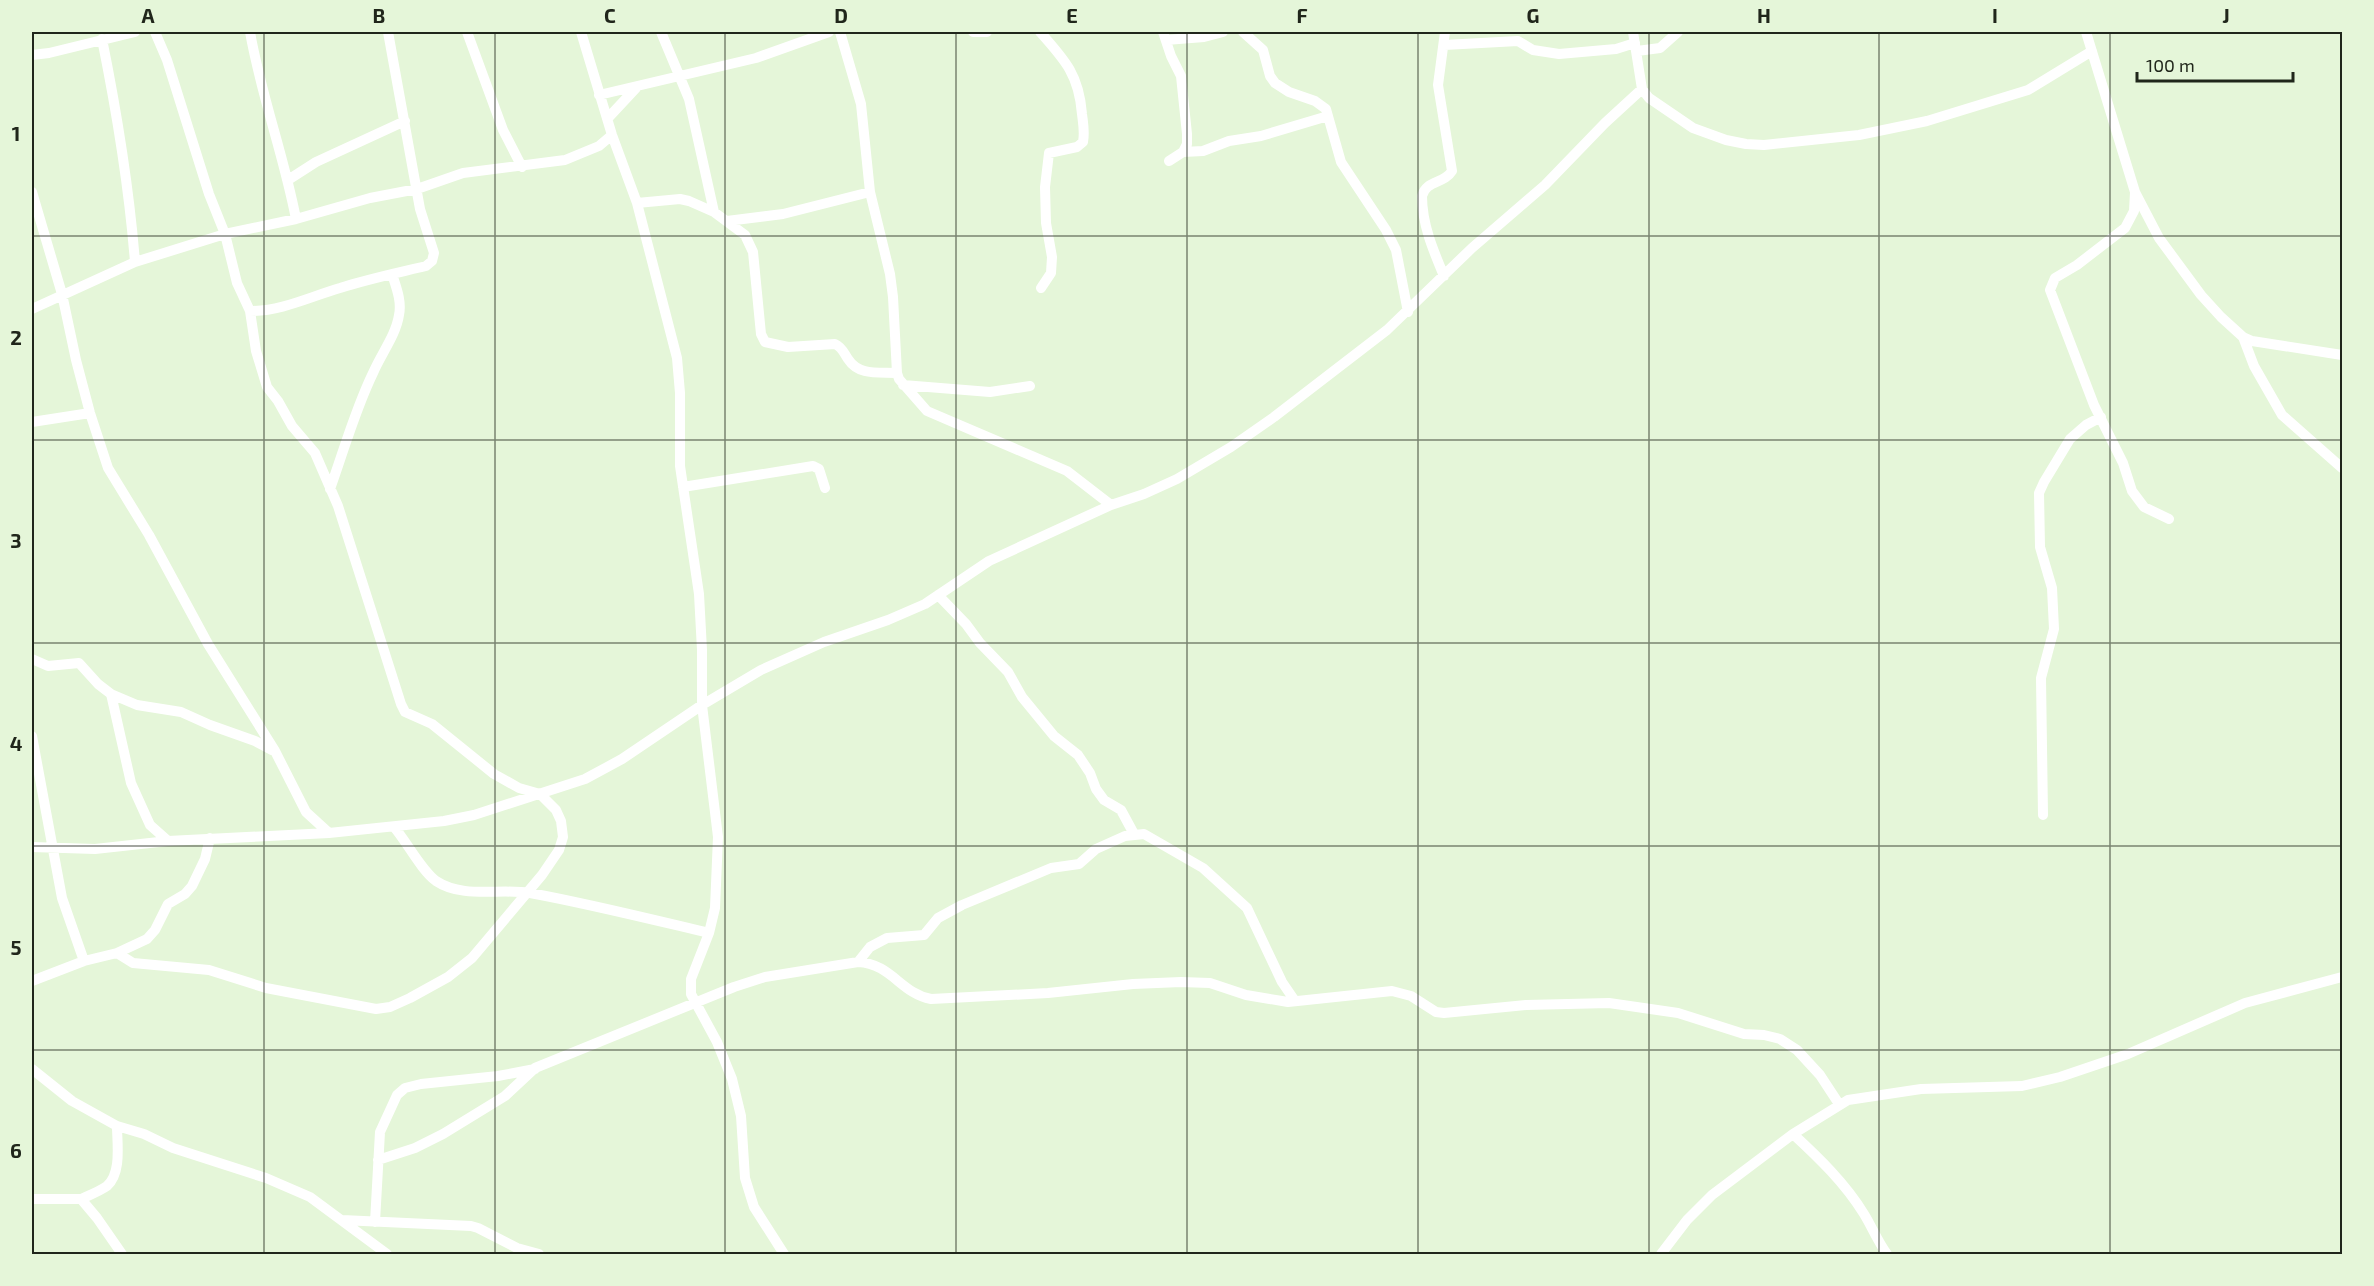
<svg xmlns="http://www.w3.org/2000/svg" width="2374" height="1286" font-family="'Exo 2',sans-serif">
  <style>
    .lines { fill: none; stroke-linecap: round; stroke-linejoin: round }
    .street { stroke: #fff; stroke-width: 10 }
    .grid { fill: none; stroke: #20261b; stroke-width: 1.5; stroke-opacity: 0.55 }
    .neatline { fill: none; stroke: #20261b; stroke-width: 2 }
    .grid-label { font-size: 20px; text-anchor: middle; font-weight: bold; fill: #20261b }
  </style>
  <rect width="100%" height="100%" fill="#e5f6d9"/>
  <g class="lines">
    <!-- street -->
    <path class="street" d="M250 32C261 95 284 156 296 219
      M467 32 503 130 522 167
      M581 32 612 135 637 203 677 358 680 393V466L699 594 702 650V705L718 837 715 908 709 933 691 979V994L717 1042 732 1079 741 1116 745 1178 754 1207 784 1254
      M661 32 689 99 714 212
      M840 32 861 104 870 192 890 274 893 297 897 373 899 379 927 411 1067 471 1111 505
      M973 32H987
      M1040 32C1065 60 1079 75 1082 114 1083 123 1085 132 1083 142L1077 147 1049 153 1045 187 1046 223 1052 257 1051 273 1041 288
      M1163 32 1171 56 1181 76 1187 134V144L1183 152 1169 161
      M1243 32 1263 50 1270 76 1275 83 1289 92 1315 101 1326 109 1341 162 1386 230 1396 250 1408 312
      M1633 32 1642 89 1649 98 1693 128 1726 140 1746 144 1764 145 1859 135 1927 121 2028 90 2092 51
      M2086 32 2135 192 2159 238 2201 295 2221 317 2243 337 2252 341 2342 355
      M102 39C117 113 129 187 135 262
      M1166 40 1204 37 1223 32
      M1444 45 1518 41 1533 50 1559 54 1616 49 1635 43
      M1637 51 1660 48 1678 32
      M32 55 49 53 135 32
      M599 95 756 58 829 32
      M608 118 636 88
      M1183 152 1203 151 1229 141 1261 136 1328 116
      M288 180 316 162 405 121
      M32 192 62 294 76 360 90 413 108 468 149 535 208 644 275 751 306 812 329 833
      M2135 192 2134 211 2125 228 2077 265 2055 278 2050 290 2094 405 2123 463 2132 491 2144 507 2169 519
      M637 203 680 199 689 201 714 212 745 235 753 252 761 334 765 342 788 347 835 344C842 347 844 353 848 359 859 376 878 372 897 373
      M727 221 783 214 870 192
      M1444 276C1433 250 1422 224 1422 196 1426 180 1444 184 1452 171L1438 85 1445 32
      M32 309 135 262 225 234 296 219 370 198 417 189 463 173 565 160 599 146 612 135
      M250 311C282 311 309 297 340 288 368 279 397 273 426 266L432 261 434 253 420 209 388 32
      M2243 337 2254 366 2282 415 2342 468
      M903 385 990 392 1030 386
      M32 422 90 413
      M683 487 813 466 819 469 825 488
      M330 489C344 450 355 410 373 373 381 354 396 335 399 315 402 301 396 287 392 274
      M938 595 966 624 980 643 1008 672 1022 697 1054 736 1078 755 1090 773 1096 789 1104 800 1121 810 1134 834
      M32 659 48 666 79 663 98 684 111 694 137 705 181 712 210 725 255 741 272 750
      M111 694 131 783 150 825 168 841
      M32 736 62 898 84 961
      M2043 815 2041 678 2054 629 2052 588 2040 547 2039 493 2044 482 2070 439 2086 425 2101 417
      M394 827C407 842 421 870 436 881 463 899 500 888 530 893 590 904 650 919 709 933
      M32 847 95 849 168 841 329 833 444 821 474 815 585 779 622 759 702 705 761 670 824 642 888 620 925 604 989 561 1111 505 1144 494 1177 479 1231 447 1274 417 1387 330 1472 248 1545 185 1605 123 1642 89
      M117 953 133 963 209 970 266 988 376 1009 390 1007 410 998 448 977 472 958 542 875 559 850 563 837 561 821 556 810 540 794 519 788 494 774 432 724 405 712 401 704 338 506 315 453 292 426 278 401 267 387 256 351 250 311 237 283 225 234 209 194 167 60 155 32
      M858 962 870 947 887 938 924 935 938 918 962 905 1051 868 1079 864 1096 849 1125 836 1144 834 1203 868 1247 908 1282 982 1295 1001
      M32 981 84 961 117 953 147 939 155 930 168 904 185 894 192 886 205 859 210 838
      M32 1069 72 1101 117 1126 144 1134 173 1148 266 1178 310 1197 387 1254
      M1793 1134C1819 1158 1845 1183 1864 1214 1872 1227 1878 1242 1887 1254
      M378 1160 415 1148 443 1134 505 1096 535 1068 734 987 765 977 858 962C892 964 900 993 931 999L1048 993 1133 984 1181 982 1210 983 1246 995 1288 1002 1392 991 1411 996 1436 1012 1444 1013 1526 1005 1609 1003 1678 1013 1744 1034 1764 1035 1780 1039 1797 1050 1820 1075 1839 1104
      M32 1199H81L97 1218 122 1254
      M81 1199C90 1195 100 1191 107 1186 122 1173 117 1143 117 1126
      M342 1220 471 1226 478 1228 517 1248 539 1254
      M375 1222 380 1132 397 1095 405 1088 421 1084 498 1076 535 1069
      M1661 1254 1687 1220 1712 1195 1793 1134 1848 1100 1921 1089 2022 1086 2060 1077 2128 1054 2245 1003 2342 977"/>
  </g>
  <!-- grid -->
  <path class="grid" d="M264 32V1254M495 32V1254M725 32V1254M956 32V1254M1187 32V1254M1418 32V1254M1649 32V1254M1879 32V1254M2110 32V1254M32 236H2342M32 440H2342M32 643H2342M32 846H2342M32 1050H2342"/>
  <!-- border -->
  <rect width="2374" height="1286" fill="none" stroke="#e5f6d9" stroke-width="66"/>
  <!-- scale -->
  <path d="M2137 72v9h156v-9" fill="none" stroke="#20261b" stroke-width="3"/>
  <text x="2146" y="72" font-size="18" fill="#20261b" stroke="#e5f6d9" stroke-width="4.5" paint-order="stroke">100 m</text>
  <rect x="33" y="33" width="2308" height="1220" class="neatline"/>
  <g class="grid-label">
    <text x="148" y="23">A</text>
    <text x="379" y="23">B</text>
    <text x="610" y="23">C</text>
    <text x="841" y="23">D</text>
    <text x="1072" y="23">E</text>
    <text x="1302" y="23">F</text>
    <text x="1533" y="23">G</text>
    <text x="1764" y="23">H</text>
    <text x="1995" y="23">I</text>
    <text x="2226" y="23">J</text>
    <text x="16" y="141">1</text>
    <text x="16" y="345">2</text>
    <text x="16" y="548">3</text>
    <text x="16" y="751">4</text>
    <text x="16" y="955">5</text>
    <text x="16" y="1158">6</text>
  </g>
</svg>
